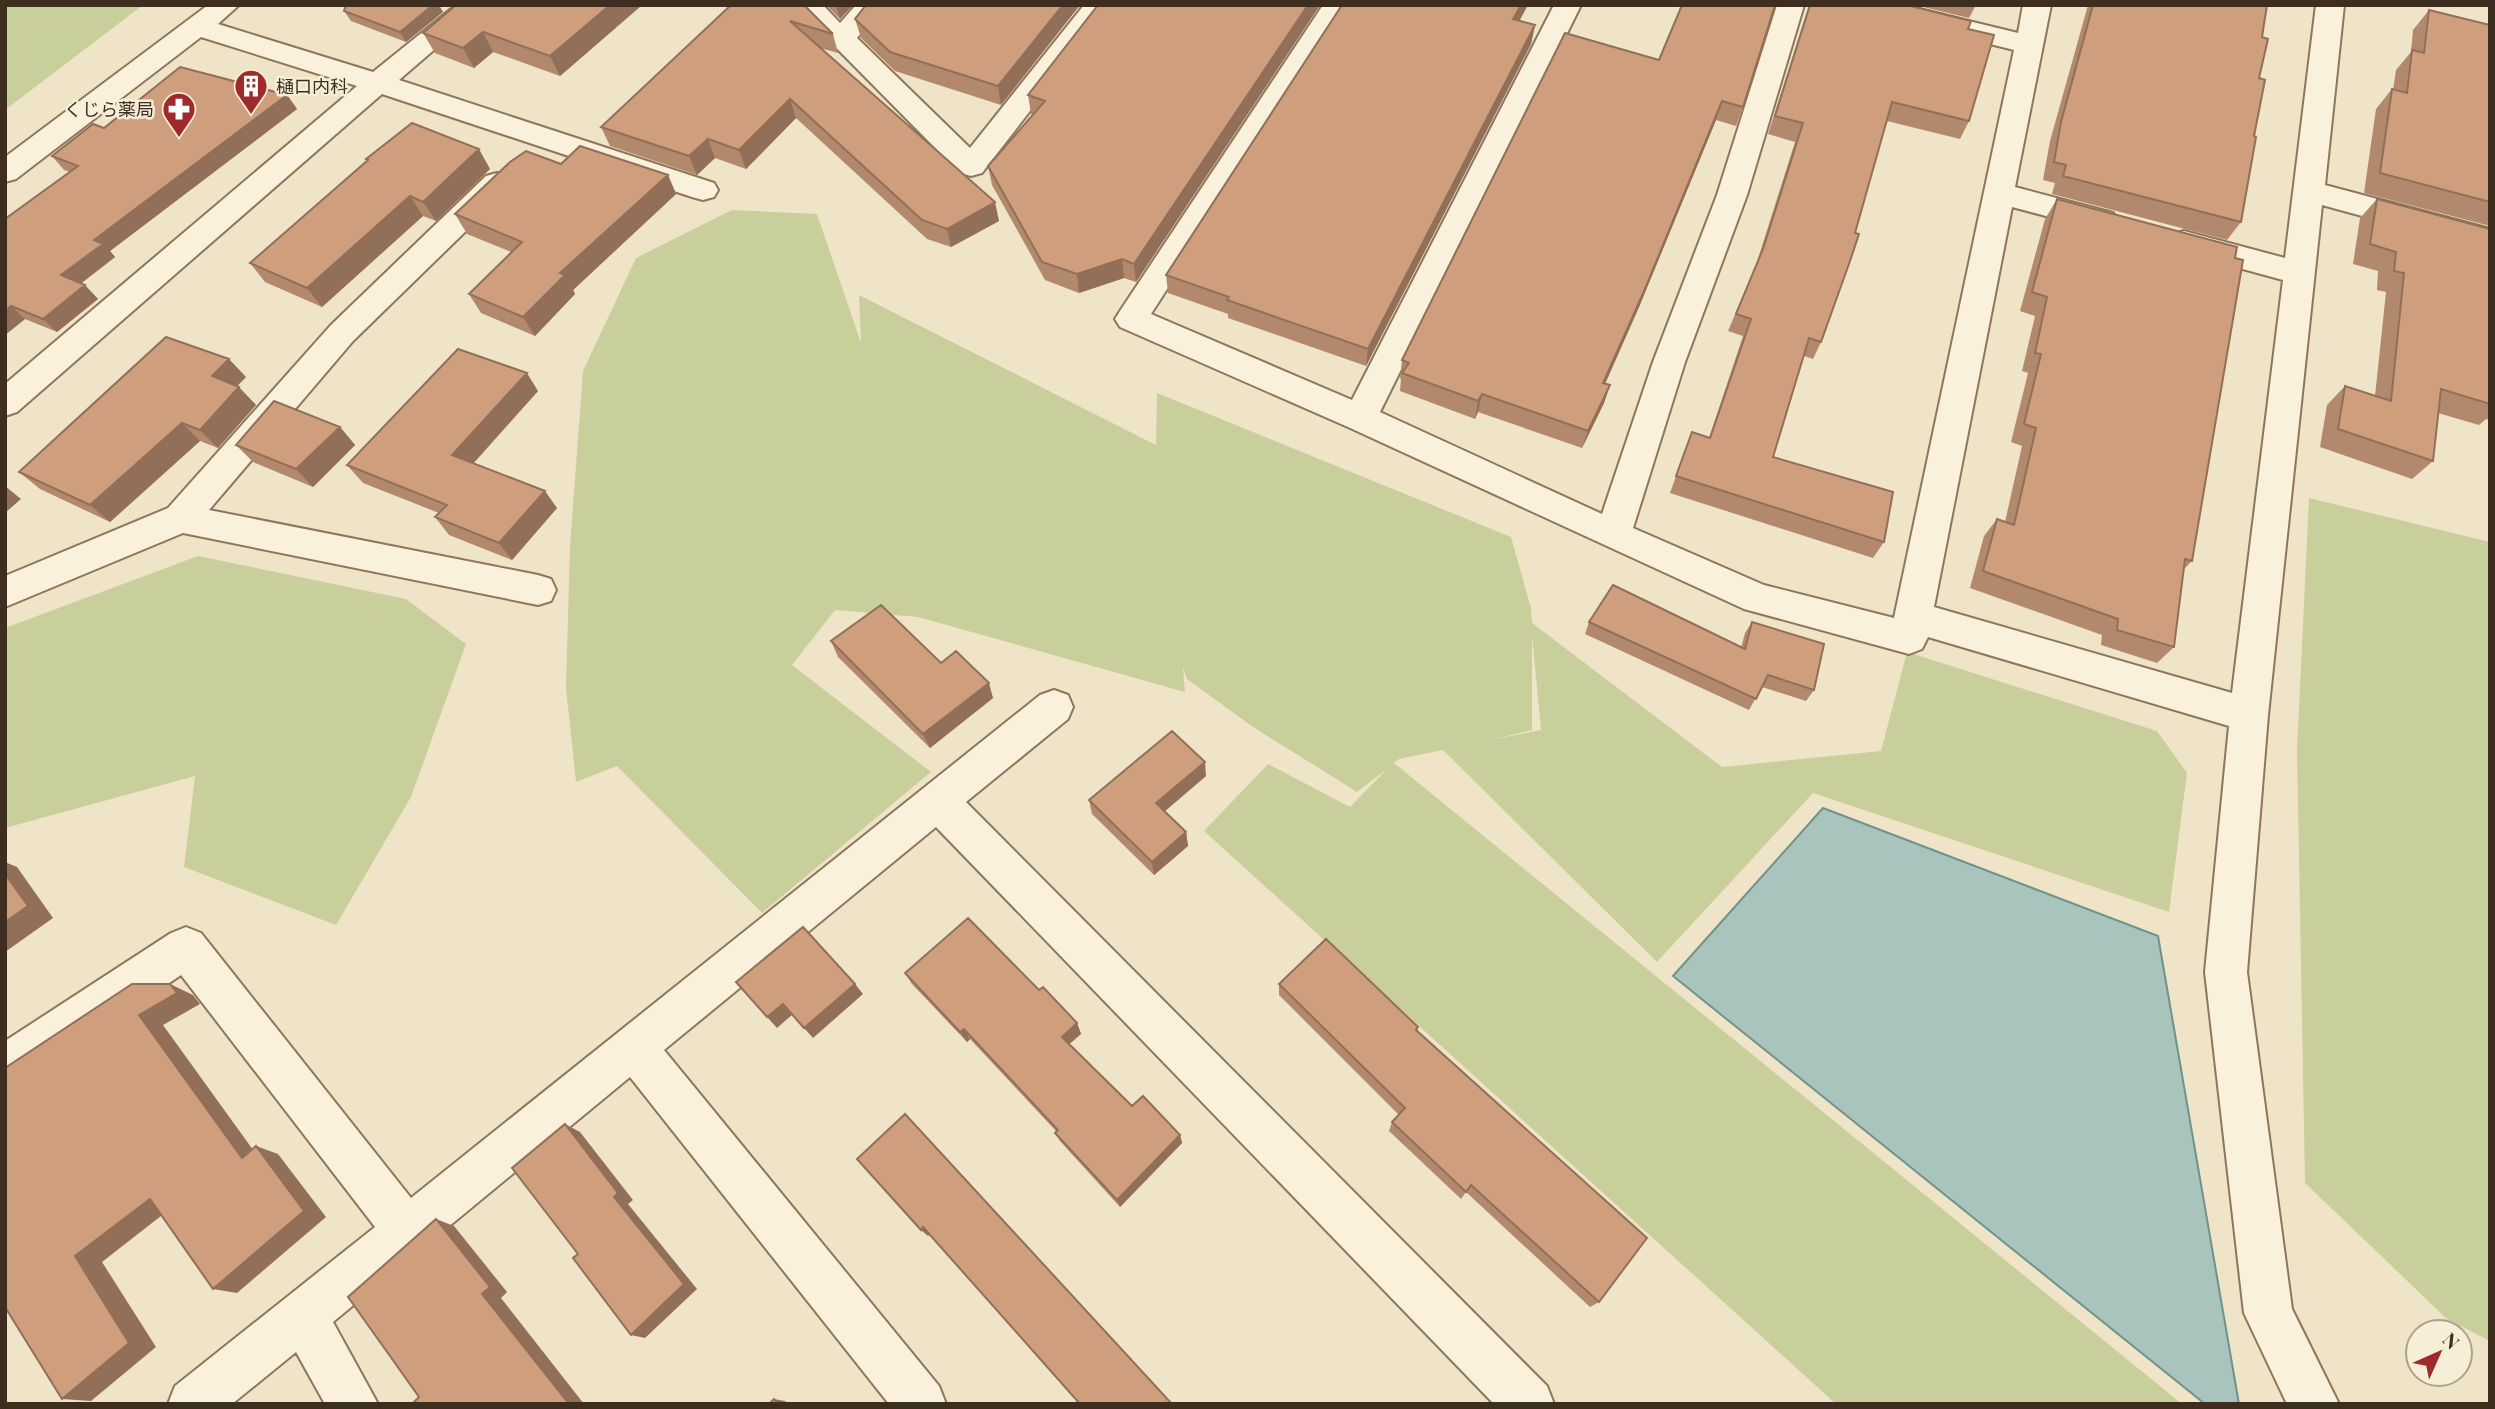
<svg xmlns="http://www.w3.org/2000/svg" width="2495" height="1409" font-family="'Playfair Display','Noto Sans JP',serif">
  <style>
    .green { fill: #c9cf9b; fill-rule: evenodd }
    .water { fill: #a9c4bc; stroke: #6f938a; stroke-width: 2 }
    .lines { fill: none; stroke-linecap: round; stroke-linejoin: round }
    .minor-casing { stroke: #8d765c; stroke-width: 4 }
    .minor { fill: #faf1dc; fill-rule: evenodd }
    .wall { fill: #b2896c }
    .shaded-wall { fill: #916f58 }
    .building { fill: #cf9f7d; stroke: #916f58; stroke-width: 2 }
    .labels { text-anchor: middle; dominant-baseline: central; stroke-width: 5; stroke-linejoin: round; paint-order: stroke }
    .far-poi-label { font-size: 18px; fill: #3d2e20; stroke: #f7eed8; text-anchor: start }
  </style>
  <rect width="100%" height="100%" fill="#f0e4c8"/>
  <!-- green -->
  <path class="green" d="M5 5H143L5 110Z
    M732 210 817 214 861 343 859 295 1156 445 1157 393 1511 537 1531 608 1532 623 1722 767 1881 751 1907 652 2157 731 2187 773 2169 912 1813 793 1657 962 1443 750 1399 759 1394 763 2182 1404H1836L1204 831 1268 764 1350 807 1387 769 1357 792 1253 727 1187 679 1183 667 1185 692 918 617 835 610 792 665 931 772 762 913 617 766 576 782 566 688 570 546 583 371 636 258ZM1532 635 1541 730 1491 740 1532 730Z
    M2309 498 2490 542V1341L2447 1319 2305 1183 2297 750Z
    M198 556 406 599 466 644 411 797 336 925 184 867 195 776 5 828V628Z"/>
  <!-- water -->
  <path class="water" d="M1823 808 2158 936 2239 1404H2205L1673 976Z"/>
  <g class="lines">
    <defs>
      <path id="minor" d="M208 5H239L218 24 373 72 456 5H486L399 80 714 183 718 190 714 197 703 200 692 197 382 94 17 412 5 416V384L357 86 201 37 16 179 5 182V157Z
        M794 5H823L840 23 856 5H884L857 38 970 148 1084 5H1112L982 173 971 176 960 173Z
        M1323 5H1350L1151 314 1352 400 1554 5H1581L1380 412 1602 514 1653 362 1717 195 1777 5H1804L1747 195 1685 362 1633 528 1764 585 1894 618 2014 50 1858 11 1855 5H1903L2018 33 2023 5H2051L2015 187 2113 213 2117 220 2113 227 2102 231 2012 207 1934 607 2232 693 2283 280 2173 250 2169 242 2173 234 2184 231 2285 258 2316 5H2344L2325 185 2490 229V251L2322 205 2268 715 2247 972 2292 1309 2339 1404H2287L2244 1313 2205 972 2229 726 1928 637 1922 649 1909 654 1744 609 1348 427 1120 327 1115 319 1120 311Z
        M497 173 508 176 512 183 508 190 353 341 209 510 538 575 551 579 556 590 551 601 538 605 183 533 5 607V576L168 508 331 325 486 176Z
        M1054 690 1068 695 1073 707 1068 719 966 802 1547 1386 1554 1404H1494L936 827 664 1050 939 1386 946 1404H889L630 1077 333 1322 378 1404H325L296 1352 232 1404H168L175 1386 375 1227 181 975 21 1083 5 1089V1041L171 933 186 927 201 933 411 1198 1040 695Z"/>
    </defs>
    <!-- minor casing -->
    <use href="#minor" class="minor-casing"/>
    <!-- minor -->
    <use href="#minor" class="minor"/>
  </g>
  <!-- wall -->
  <path class="wall" d="M642 5 560 76 493 52 474 68 435 53 423 33Z
    M804 5 833 34 838 53 820 48 999 221 951 247 927 239 796 118 746 169 715 158 697 175 610 146 601 127Z
    M826 5H853L840 19Z
    M866 5H1080L1001 105 895 71 861 38 855 19Z
    M1098 5H1320L1136 282 1124 278 1079 293 1045 280 992 185 988 166 1033 115 1031 114 1028 95Z
    M1809 5H1908L1968 29 1969 121 1960 139 1887 121 1821 342 1813 359 1804 356 1773 457 1884 542 1873 558 1670 493 1692 432 1709 438 1743 336 1728 331 1756 265 1795 142 1768 134Z
    M1915 5H1976L1969 18Z
    M2088 5H2267L2262 37 2254 136 2241 222 2227 240 2052 194 2055 183 2043 180 2050 141Z
    M2429 10 2490 25V226L2364 193 2376 109 2392 89 2393 90 2396 70 2411 52 2413 30Z
    M344 11 443 12 406 42 351 21Z
    M1519 21 1535 25 1531 44 1366 366 1228 318V314L1168 293 1166 275Z
    M1659 60 1743 107 1736 126 1716 120 1639 307 1605 383 1610 385 1604 403 1582 448 1478 412 1475 419 1400 391 1401 379 1400 378 1402 360Z
    M287 95 297 109 110 251 115 257 81 283 98 299 57 332 25 319 5 335V219L70 172 64 170 52 156 104 128Z
    M366 159 490 169 436 221 423 216 322 307 265 282 250 263 367 161Z
    M561 164 668 175 676 194 573 290 575 294 535 336 481 313 469 294 511 252 467 234 455 214Z
    M2057 199 2192 561 2184 569 2174 647 2157 663 2101 645 2102 635 1970 588 1984 536 1997 519 2005 522 2022 446 2011 442 2028 373 2022 371 2035 316 2020 311 2045 219Z
    M2377 199 2490 229V420L2486 419 2479 425 2438 413 2433 461 2412 479 2320 447 2327 405 2345 386 2375 396 2386 292 2377 290 2378 271 2353 264 2360 218Z
    M246 377 237 386 256 405 218 448 200 441 110 522 40 489 19 472Z
    M538 391 474 463 557 508 512 560 449 535 435 517 439 513 363 483 347 465Z
    M340 427 355 445 313 487 253 462 236 445Z
    M1589 622 1741 648 1745 633 1752 622 1814 690 1806 701 1762 687 1749 710 1585 634Z
    M831 641 941 663 993 698 930 748 838 657Z
    M1206 776 1165 811 1186 832 1188 846 1154 875 1092 814 1089 800Z
    M905 973 1039 990 1077 1023 1081 1034 1069 1044 1132 1106 1180 1135 1182 1143 1120 1207 1060 1141 1055 1133 1056 1131 970 1039 967 1042 912 984Z
    M1279 984 1418 1027 1417 1031 1599 1302 1590 1307 1466 1192 1461 1199 1389 1131 1392 1122 1399 1115 1279 995Z"/>
  <!-- shaded-wall -->
  <path class="shaded-wall" d="M433 5H439L443 12 406 42 400 32Z
    M610 5H642L560 76 550 56Z
    M836 5H853L840 19Z
    M1063 5H1080L1001 105 998 86Z
    M1308 5H1320L1136 282 1134 264Z
    M1521 5H1528L1510 38 1513 19Z
    M1535 25 1531 44 1366 366 1368 349Z
    M483 32 493 52 474 68 463 48Z
    M287 95 297 109 110 251 115 257 74 289 61 275 94 240Z
    M790 99 796 118 746 169 739 150Z
    M1722 101 1716 120 1639 307 1598 400 1603 383Z
    M708 139 715 158 697 175 689 156Z
    M479 149 490 169 436 221 423 202Z
    M668 175 676 194 573 290 575 294 535 336 523 317 560 273Z
    M410 196 423 216 322 307 307 288Z
    M995 202 999 221 951 247 947 229Z
    M1122 259 1124 278 1079 293 1077 274Z
    M85 285 98 299 57 332 43 319Z
    M11 306 25 319 5 335V311Z
    M229 359 246 377 229 394 212 376Z
    M527 373 538 391 465 472 452 455Z
    M1610 385 1604 403 1582 448 1588 431Z
    M239 387 256 405 218 448 200 430Z
    M1482 394 1478 412 1475 419 1478 401Z
    M182 423 200 441 110 522 90 505Z
    M340 427 355 445 313 487 296 469Z
    M5 486 21 499 5 513Z
    M545 491 557 508 512 560 499 543Z
    M989 683 993 698 930 748 923 734Z
    M1205 762 1206 776 1158 817 1156 803Z
    M1186 832 1188 846 1154 875 1152 862Z
    M5 862 17 867 53 918 5 952Z
    M170 984 193 995 200 1004 163 1025 264 1165 242 1158 139 1015Z
    M855 984 863 994 813 1038 804 1028Z
    M783 1004 793 1014 777 1028 767 1017Z
    M1077 1023 1081 1034 1066 1047 1062 1037Z
    M964 1029 970 1039 967 1042 960 1032Z
    M565 1124 580 1132 633 1200 628 1204 697 1289 645 1338 631 1335 614 1197Z
    M1180 1135 1182 1143 1120 1207 1117 1200Z
    M256 1146 278 1154 326 1217 237 1293 213 1289Z
    M150 1199 175 1205 102 1262 156 1347 91 1401 62 1399 75 1256Z
    M436 1219 454 1226 507 1292 501 1298 584 1404H569L482 1294Z
    M923 1227 931 1233 928 1236 921 1230Z
    M774 1399 785 1401 788 1404H778Z"/>
  <!-- building -->
  <path class="building" d="M346 5H433L400 32 344 11Z
    M456 5H610L550 56 483 32 463 48 423 33Z
    M731 5H804L833 34 790 21 995 202 947 229 922 220 790 99 739 150 708 139 689 156 601 127Z
    M866 5H1063L998 86 890 52 855 19Z
    M1098 5H1308L1134 264 1122 259 1077 274 1042 262 988 166 1045 101 1028 95Z
    M1342 5H1521L1513 19 1535 25 1368 349 1227 300 1229 297 1166 275Z
    M1682 5H1775L1743 107 1722 101 1645 289 1603 383 1610 385 1588 431 1482 394 1478 401 1402 373 1409 363 1402 360 1565 33 1659 60Z
    M1810 5H1907L1971 21 1968 29 1994 35 1969 121 1892 102 1855 233 1859 234 1850 261 1821 342 1809 338 1773 457 1893 492 1884 542 1676 476 1692 432 1710 438 1751 319 1736 314 1763 249 1803 123 1775 116Z
    M2093 5H2267L2262 37 2268 39 2259 78 2265 80 2254 136 2256 137 2241 222 2063 176 2066 165 2054 162 2061 122Z
    M2429 10 2490 25V202L2380 173 2392 89 2407 93 2412 50 2424 53Z
    M180 67 287 95 94 240 103 244 61 275 85 285 43 319 11 306 5 311V219L78 166 52 156 93 124 104 128Z
    M412 123 479 149 423 202 410 196 307 288 250 263 368 160 366 159Z
    M580 146 668 175 560 273 565 275 523 317 469 294 522 242 455 214 510 162 526 151 561 164Z
    M2057 199 2237 247 2235 258 2243 260 2192 561 2185 559 2174 647 2117 630 2118 619 1983 571 1997 519 2014 525 2036 428 2024 424 2041 354 2035 353 2047 297 2032 292Z
    M2377 199 2490 229V404L2441 389 2433 461 2338 429 2345 386 2391 401 2404 273 2394 271 2396 252 2370 244Z
    M166 337 229 359 212 376 239 387 200 430 182 423 90 505 19 472Z
    M458 349 527 373 452 455 545 491 499 543 435 517 447 505 347 465Z
    M274 401 340 427 296 469 236 445Z
    M1613 585 1745 649 1752 622 1824 644 1814 690 1768 675 1756 699 1589 622Z
    M881 605 941 663 956 651 989 683 923 734 831 641Z
    M1172 731 1205 762 1156 803 1186 832 1152 862 1089 800Z
    M5 874 28 906 5 922Z
    M968 918 1039 990 1043 987 1077 1023 1062 1037 1132 1106 1143 1096 1180 1135 1117 1200 1055 1133 1058 1130 964 1029 960 1032 905 973Z
    M803 927 855 984 804 1028 783 1004 767 1017 736 982Z
    M1326 939 1418 1027 1416 1030 1647 1238 1599 1302 1471 1185 1466 1192 1392 1122 1405 1108 1279 984Z
    M132 984H170L177 993 139 1015 242 1158 256 1146 304 1211 213 1289 150 1199 75 1256 129 1343 62 1399 5 1307V1068Z
    M905 1114 1172 1404H1080L923 1227 921 1230 857 1159Z
    M565 1124 618 1193 614 1197 684 1284 631 1335 573 1258 578 1254 512 1168Z
    M436 1219 490 1287 482 1294 569 1404H414L413 1403 419 1397 348 1297Z
    M774 1399 778 1404H769Z"/>
  <!-- icons -->
  <defs>
    <symbol id="building-pin" viewBox="-11 -11 22 30"><path d="M0 17L-7.5 6A9.5 9.5 0 1 1 7.5 6Z" fill="#9e2a2b" stroke="#f7eed8"/><path d="M-4-6H4V6H1V3H-1V6H-4ZM-2.5-4.3h1.7v1.8h-1.7ZM.8-4.3h1.7v1.8H.8ZM-2.5-1h1.7V.8h-1.7ZM.8-1h1.7V.8H.8Z" fill="#fff"/></symbol>
    <symbol id="pharmacy-pin" viewBox="-11 -11 22 30"><path d="M0 17L-7.5 6A9.5 9.5 0 1 1 7.5 6Z" fill="#9e2a2b" stroke="#f7eed8"/><path d="M-2-6h4v4h4v4h-4v4h-4v-4h-4v-4h4Z" fill="#fff"/></symbol>
  </defs>
  <g fill-rule="evenodd">
    <use href="#building-pin" x="232" y="67" width="38" height="52"/>
    <use href="#pharmacy-pin" x="160" y="90" width="38" height="52"/>
  </g>
  <g class="labels">
    <!-- far-poi labels -->
    <g class="far-poi-label">
      <text x="276" y="86">樋口内科</text>
      <text x="154" y="109" text-anchor="end">くじら薬局</text>
    </g>
  </g>
  <!-- border -->
  <rect width="2495" height="1409" fill="none" stroke="#3d2e20" stroke-width="14"/>
  <!-- north arrow -->
  <g transform="translate(2439 1353) rotate(45)"><circle r="33" fill="#f7eed8" stroke="#ada18e" stroke-width="2"/>
  <path d="M0-5L12 26L0 18L-12 26Z" fill="#9e2a2b"/>
  <text y="-10" font-size="19" font-weight="bold" text-anchor="middle" fill="#3d2e20">N</text>
  </g>
</svg>
